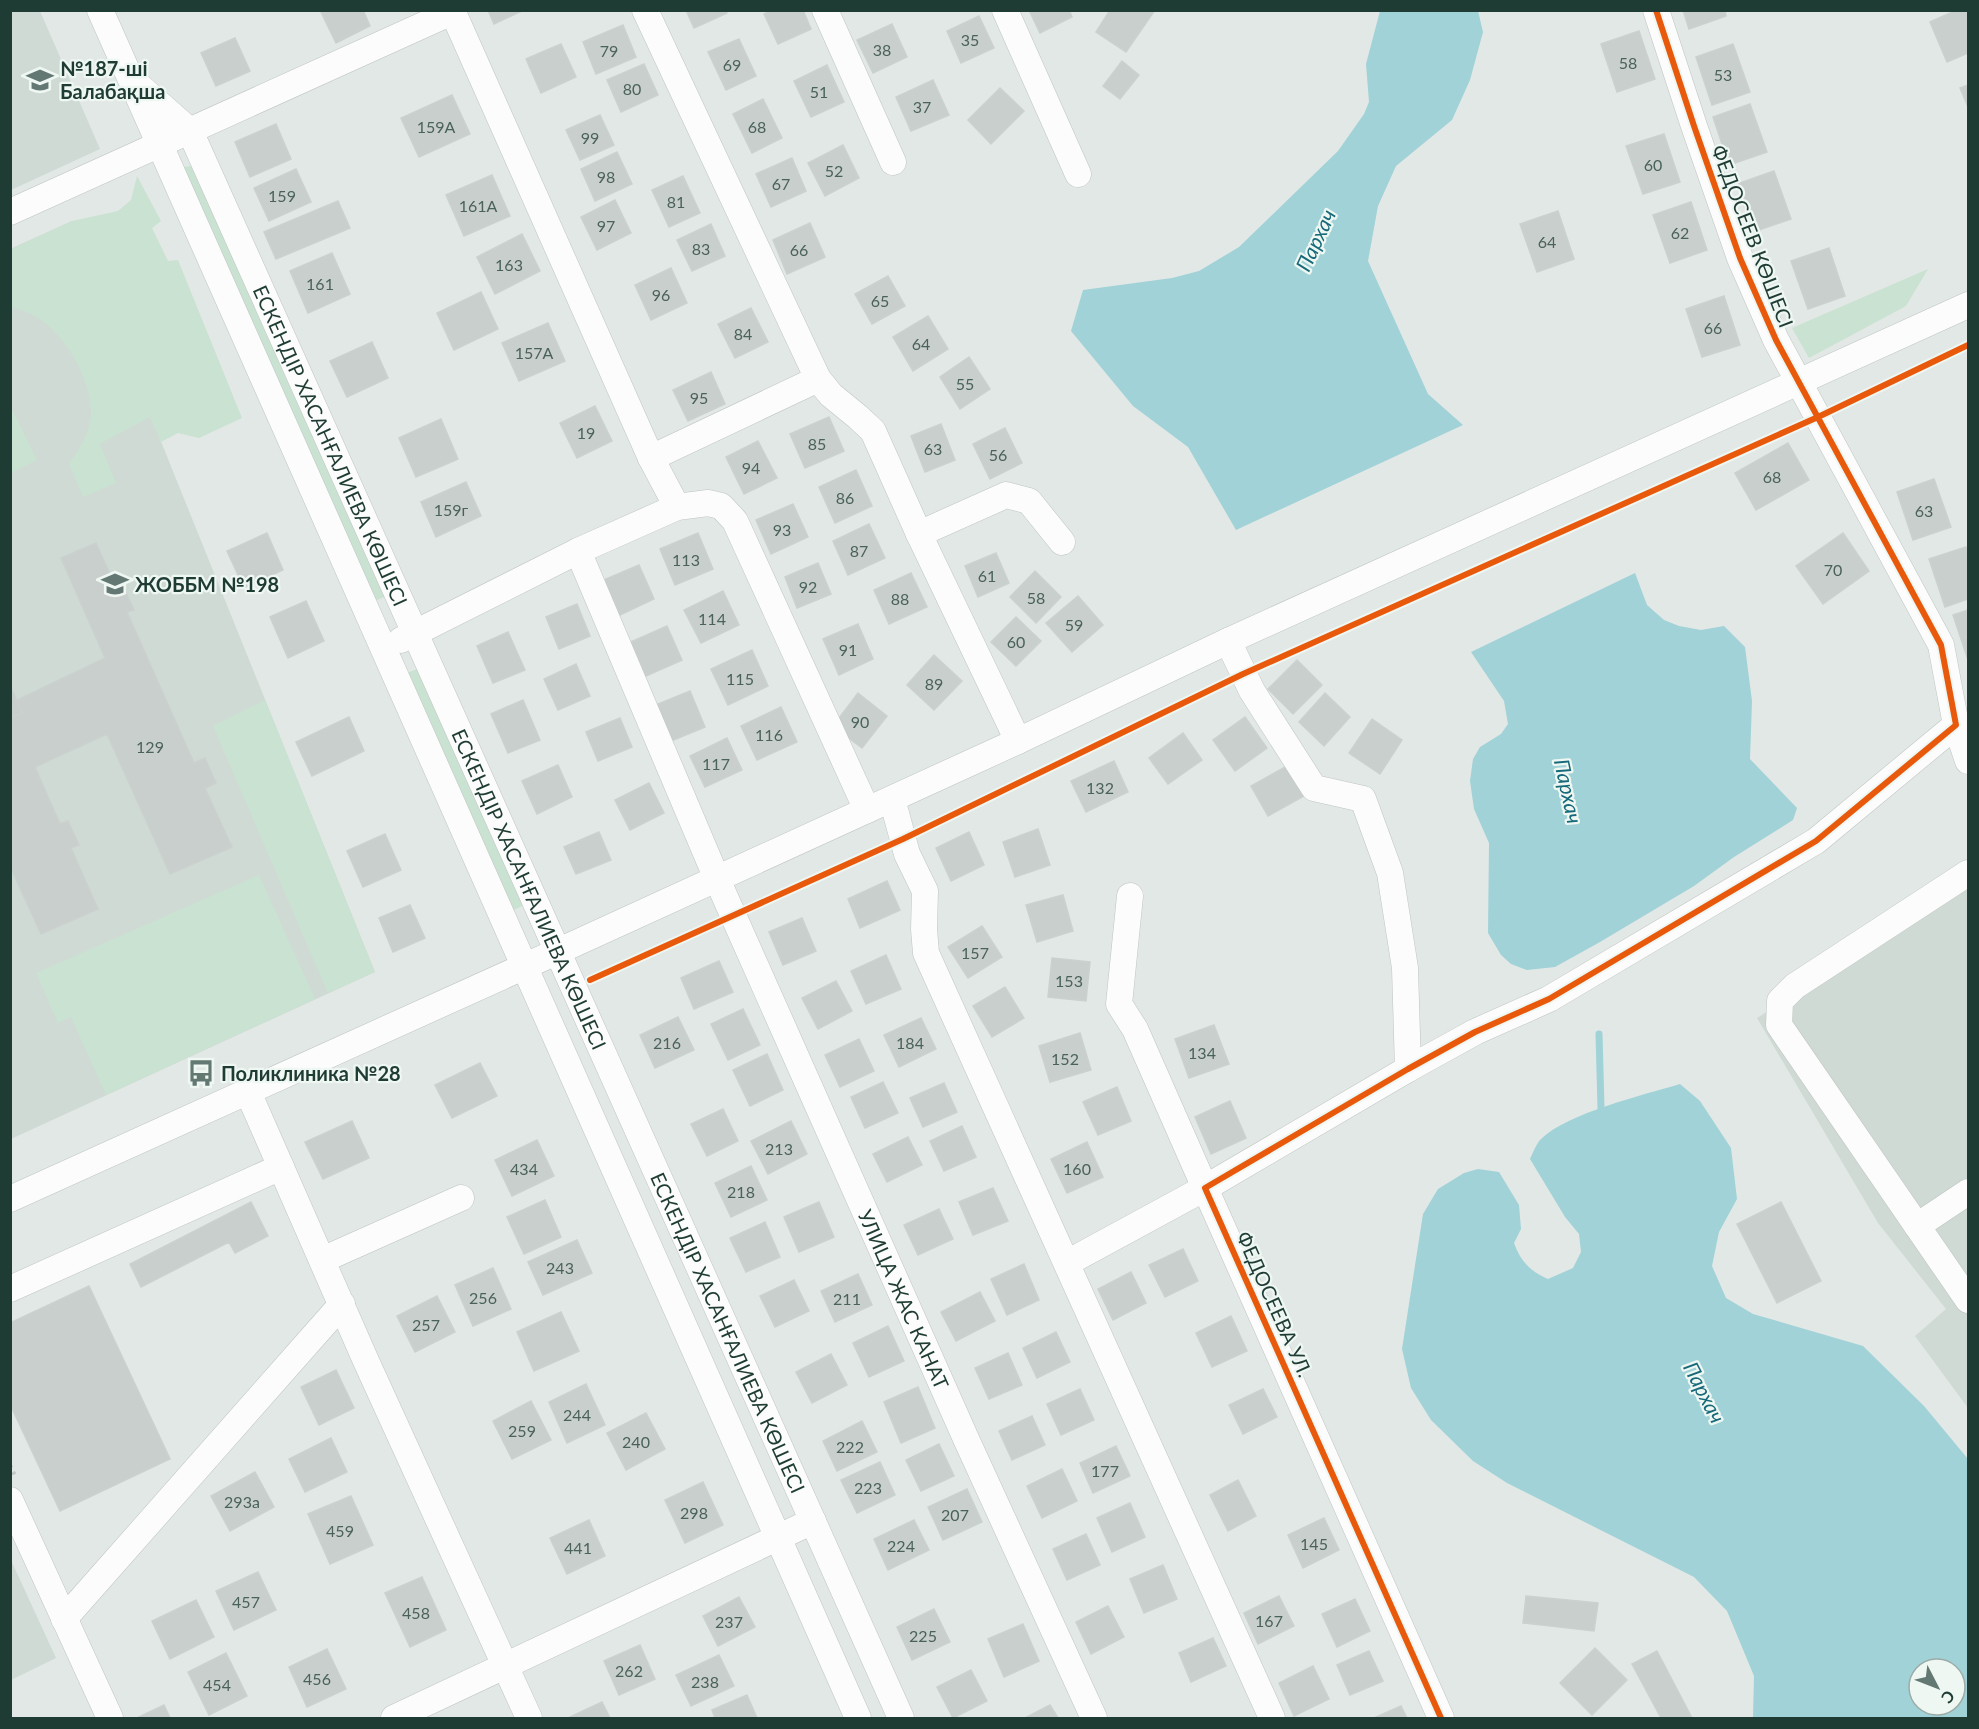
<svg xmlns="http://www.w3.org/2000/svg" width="1979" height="1729" font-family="Lato,sans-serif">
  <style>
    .built { fill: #cfdad5 }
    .green { fill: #cae2d1 }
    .water { fill: #a0d2d8; fill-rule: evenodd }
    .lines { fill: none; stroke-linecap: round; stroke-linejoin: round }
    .stream { stroke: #a0d2d8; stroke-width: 7 }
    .building { fill: #c9cfcc; stroke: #cbd1ce; stroke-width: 1.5 }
    .minor-casing { stroke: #bfc5c2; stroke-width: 27 }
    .path { stroke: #bfc8c4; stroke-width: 4; stroke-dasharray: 3 4.5; stroke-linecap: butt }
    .minor { stroke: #fbfcfb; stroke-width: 26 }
    .cycleway-casing { stroke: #eff7f3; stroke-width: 10 }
    .cycleway { stroke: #e8590c; stroke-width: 6 }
    .labels { text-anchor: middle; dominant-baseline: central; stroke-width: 4.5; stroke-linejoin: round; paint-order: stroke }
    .number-label { font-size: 16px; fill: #4a625b }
    .poi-label { font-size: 20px; font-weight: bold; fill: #1f3c34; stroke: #eff7f3; text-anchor: start }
    .street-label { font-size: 20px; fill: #1f3c34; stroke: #eff7f3 }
    .water-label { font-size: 21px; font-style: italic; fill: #176a7a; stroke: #eff7f3 }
  </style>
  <rect width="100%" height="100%" fill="#e2e8e5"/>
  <!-- built -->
  <path class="built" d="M10 11H40L100 149 11 190Z
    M72 221 375 972 11 1139 10 249Z
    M1968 886V1408L1915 1336 1946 1309 1878 1223 1757 1018Z
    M10 1558 56 1658 11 1680H10Z"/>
  <!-- green -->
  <path class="green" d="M191 166 389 595 372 602 178 168Z
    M137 176 161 221 152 228 168 261 178 260 242 418 199 438 178 433 161 442 150 417 100 444 116 483 83 497 69 464C80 448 92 430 91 409 89 370 53 312 11 308V249L72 221 118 211 131 200Z
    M1928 269 1906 306 1809 358 1792 328Z
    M11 407 37 460 11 473H10Z
    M420 668 528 903 510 912 404 674Z
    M265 700 375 972 328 993 213 726Z
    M259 875 315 999 106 1095 71 1017 58 1023 36 973Z"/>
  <!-- water -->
  <path class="water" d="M1380 11H1478L1483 32 1470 80 1452 120 1396 166 1378 206 1368 261 1428 394 1463 425 1236 530 1188 447 1133 406 1071 331 1083 290 1172 278 1199 271 1239 247 1338 151 1364 114 1369 102 1366 64Z
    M1635 573 1647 605 1664 620 1679 626 1701 630 1724 626 1745 647 1752 701 1750 759 1797 808 1793 820 1734 857 1694 886 1600 942 1555 967 1527 970 1511 964 1501 955 1488 933 1489 843 1474 809 1470 781 1473 759 1480 747 1501 734 1508 724 1504 701 1471 652Z
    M1680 1084 1700 1101 1731 1148 1737 1199 1719 1232 1712 1266 1726 1298 1753 1314 1863 1346 1924 1406 1968 1459V1718H1753L1754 1676 1727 1611 1694 1577 1507 1483 1473 1461 1431 1420 1411 1388 1402 1349 1423 1214 1438 1189 1464 1173 1478 1169 1499 1172 1519 1205 1521 1229 1514 1243C1521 1262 1530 1271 1548 1279L1573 1268 1581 1252 1579 1234 1565 1217 1530 1159C1533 1153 1536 1144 1541 1139 1568 1113 1643 1095 1680 1084ZM1919 1669H1955V1705H1919Z"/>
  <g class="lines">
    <!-- stream -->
    <path class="stream" d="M1599 1034 1601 1108 1604 1115"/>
  </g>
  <!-- building -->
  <path class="building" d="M320 10H363L370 26 336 43Z
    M488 10H524L494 24Z
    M686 10H726L727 13 694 28Z
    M773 10H803L811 29 778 44 764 14Z
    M1029 10H1069L1072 17 1040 33Z
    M1110 10H1155L1126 52 1096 32Z
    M1683 10H1725L1726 16 1689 29Z
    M1957 10H1968V53L1947 62 1930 22Z
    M979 16 994 48 961 63 947 31Z
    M892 24 907 57 873 73 857 40Z
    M623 25 636 57 596 74 583 42Z
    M1639 31 1655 79 1617 92 1601 44Z
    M235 38 250 71 216 86 201 53Z
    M739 39 756 76 726 90 708 52Z
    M561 44 576 77 541 93 526 59Z
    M1733 44 1750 92 1712 105 1696 57Z
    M1122 61 1139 75 1120 99 1103 86Z
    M644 64 658 95 621 112 607 80Z
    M827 65 844 102 811 117 794 81Z
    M933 80 949 115 911 131 896 97Z
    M1968 85V107L1960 88Z
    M1000 88 1024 111 991 144 968 120Z
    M452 95 470 134 419 157 401 118Z
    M763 99 782 138 752 153 733 114Z
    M1750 104 1767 152 1729 165 1713 117Z
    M600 115 614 145 580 160 566 130Z
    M276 124 291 159 250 177 235 142Z
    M1664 134 1680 182 1643 194 1626 146Z
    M843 145 859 178 825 196 808 163Z
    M617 152 632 184 595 201 581 169Z
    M792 158 806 191 771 207 756 174Z
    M296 169 311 202 269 221 254 188Z
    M1774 171 1791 219 1753 232 1737 184Z
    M492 175 510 216 464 236 446 195Z
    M683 176 700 213 669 227 652 190Z
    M615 200 631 233 597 250 581 217Z
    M338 201 350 228 276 259 264 232Z
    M1691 202 1707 250 1670 263 1653 215Z
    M1558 211 1574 259 1537 272 1520 224Z
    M810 223 825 257 787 274 773 240Z
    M711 224 725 256 692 271 677 240Z
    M522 234 540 271 495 294 477 257Z
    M1829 248 1845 296 1808 309 1791 261Z
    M332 253 350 294 308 313 290 271Z
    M671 268 687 303 651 320 635 285Z
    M888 276 905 306 872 324 855 294Z
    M481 292 498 329 454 350 437 313Z
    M1724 296 1740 345 1702 357 1686 309Z
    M751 308 768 342 735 358 718 324Z
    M928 316 948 349 913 371 893 337Z
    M548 323 565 361 519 381 502 343Z
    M372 342 388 378 347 397 330 361Z
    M969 357 990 389 960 409 940 377Z
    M711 372 725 404 688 421 673 390Z
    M595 406 612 441 577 458 560 423Z
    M829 417 844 451 805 468 790 434Z
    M441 419 458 459 416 477 399 438Z
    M941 424 955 460 925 472 911 436Z
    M1005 428 1022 463 990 479 973 444Z
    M758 441 777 478 744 494 726 457Z
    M1788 443 1809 480 1756 510 1735 473Z
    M856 470 872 506 835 523 819 487Z
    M1934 479 1951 527 1913 540 1897 492Z
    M466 482 481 516 436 537 421 502Z
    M793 504 808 537 771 554 756 520Z
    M869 524 885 558 848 575 833 541Z
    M267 533 283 570 244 588 227 551Z
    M698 533 713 569 675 585 660 549Z
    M1843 533 1869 571 1823 604 1796 566Z
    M96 543 120 596 126 593 134 610 127 612 194 763 205 758 216 783 205 788 232 847 170 874 107 734 35 767 60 824 68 821 79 845 71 848 98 909 41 934 10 866V718L23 713 17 700 105 658 61 558Z
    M1966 547 1968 554V599L1945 607 1929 559Z
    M996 553 1009 583 978 597 965 566Z
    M818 563 831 594 797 608 785 577Z
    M639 565 654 599 620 615 604 580Z
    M1035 571 1061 597 1036 623 1010 597Z
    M911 573 927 607 889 624 874 590Z
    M723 591 739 625 701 643 684 610Z
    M1078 596 1103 625 1072 652 1046 623Z
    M306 601 324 641 288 658 270 617Z
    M577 604 590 636 559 649 546 617Z
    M1968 610V660L1953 615Z
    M1016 617 1041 641 1016 666 991 642Z
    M858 624 873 659 839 675 823 639Z
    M667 626 682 660 646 676 631 642Z
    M508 632 525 670 493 683 477 646Z
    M752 650 768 686 728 705 711 669Z
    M934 655 962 681 934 710 907 685Z
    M1297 660 1322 685 1293 714 1268 689Z
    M576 664 590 696 558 710 544 679Z
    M10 686 23 713 10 718Z
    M690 691 705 727 671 741 656 705Z
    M858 693 887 716 862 748 833 726Z
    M1325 693 1350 717 1324 746 1299 722Z
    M523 700 540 740 508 753 491 714Z
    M781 707 797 742 757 760 741 726Z
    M349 717 364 751 312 776 296 742Z
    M1245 717 1267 748 1235 771 1213 740Z
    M620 718 632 747 598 761 586 732Z
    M1372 719 1402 740 1380 774 1349 753Z
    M1183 733 1202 760 1168 784 1149 758Z
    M727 738 742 770 705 787 690 756Z
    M1114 761 1128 792 1086 812 1071 781Z
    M558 765 572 797 537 814 522 781Z
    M1287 766 1304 796 1268 816 1251 786Z
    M649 783 664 813 630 830 615 800Z
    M1038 829 1050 865 1015 877 1003 842Z
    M599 832 611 860 576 874 564 847Z
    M969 832 984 865 951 881 936 848Z
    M385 834 401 870 363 887 347 851Z
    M887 881 900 910 860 928 848 899Z
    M1063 895 1073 931 1037 942 1026 905Z
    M410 905 425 938 393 952 379 918Z
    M802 918 816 951 783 965 769 932Z
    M982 926 1002 957 968 978 948 947Z
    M886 955 901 989 866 1004 851 971Z
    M1052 958 1090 962 1086 1001 1048 997Z
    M719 961 733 992 694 1009 681 978Z
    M836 981 852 1011 818 1029 802 998Z
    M1005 987 1024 1018 992 1037 973 1006Z
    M743 1009 760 1045 728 1060 711 1024Z
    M678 1017 694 1050 655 1068 640 1035Z
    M921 1018 936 1049 899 1067 884 1035Z
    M1214 1025 1229 1064 1189 1078 1175 1039Z
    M1080 1033 1091 1070 1050 1082 1039 1046Z
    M859 1039 874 1071 840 1087 825 1055Z
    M767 1054 783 1090 750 1106 733 1070Z
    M480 1063 497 1096 452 1118 435 1085Z
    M883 1082 898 1113 865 1128 851 1097Z
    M944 1083 957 1112 923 1127 910 1098Z
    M1117 1087 1131 1121 1098 1135 1083 1102Z
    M1230 1101 1246 1138 1211 1154 1195 1117Z
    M723 1109 738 1141 707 1156 691 1124Z
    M352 1121 369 1158 323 1179 305 1142Z
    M791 1121 807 1154 768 1174 751 1141Z
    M962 1126 976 1157 944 1171 930 1141Z
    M908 1137 922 1165 887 1182 873 1154Z
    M537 1140 554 1176 512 1196 495 1160Z
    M1087 1142 1103 1177 1067 1193 1051 1159Z
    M751 1166 767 1200 731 1217 715 1183Z
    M993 1188 1008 1221 973 1235 959 1202Z
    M545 1200 561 1237 524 1254 507 1217Z
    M251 1202 268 1236 235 1253 229 1242 141 1287 130 1264Z
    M819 1202 834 1237 799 1252 784 1217Z
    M1781 1202 1821 1281 1777 1303 1737 1224Z
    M939 1209 953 1239 918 1255 904 1225Z
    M765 1222 780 1257 746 1272 730 1238Z
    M577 1240 592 1273 543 1295 528 1262Z
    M1183 1249 1198 1281 1165 1297 1149 1265Z
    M1024 1264 1039 1300 1007 1315 991 1279Z
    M493 1268 511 1309 473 1326 455 1285Z
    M1131 1272 1146 1303 1113 1320 1098 1289Z
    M858 1274 872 1305 835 1322 821 1291Z
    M794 1280 809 1311 775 1327 760 1296Z
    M89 1286 170 1459 60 1511 10 1404V1323Z
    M980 1292 995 1321 956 1341 941 1312Z
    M437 1296 455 1332 415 1352 397 1316Z
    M561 1312 579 1351 534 1371 517 1332Z
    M1231 1316 1247 1351 1212 1367 1196 1333Z
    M888 1326 904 1361 869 1377 853 1343Z
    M1056 1332 1070 1362 1037 1378 1023 1348Z
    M1008 1353 1022 1385 989 1399 975 1368Z
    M831 1354 847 1385 812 1403 796 1372Z
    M336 1370 354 1408 319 1425 301 1387Z
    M586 1384 605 1425 567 1443 549 1402Z
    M918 1387 935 1428 901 1443 884 1402Z
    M1080 1389 1094 1420 1061 1435 1047 1404Z
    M1263 1389 1277 1417 1243 1434 1229 1405Z
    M531 1401 551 1440 512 1459 493 1421Z
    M646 1413 665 1449 626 1470 607 1433Z
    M1032 1416 1045 1445 1012 1460 999 1431Z
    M862 1421 877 1452 837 1471 823 1441Z
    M331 1438 347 1472 305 1492 289 1459Z
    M939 1444 954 1476 921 1491 906 1460Z
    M1116 1446 1130 1476 1093 1493 1080 1463Z
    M880 1462 895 1495 857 1513 841 1480Z
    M1062 1469 1077 1501 1042 1518 1027 1486Z
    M255 1472 274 1507 230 1531 211 1496Z
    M1238 1480 1256 1516 1228 1531 1210 1495Z
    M703 1482 723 1525 685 1543 665 1500Z
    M967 1489 982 1522 943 1540 928 1507Z
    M351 1496 373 1545 330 1564 308 1514Z
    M1130 1503 1145 1537 1112 1552 1097 1518Z
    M1324 1518 1339 1550 1303 1568 1288 1535Z
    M589 1520 605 1556 567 1574 550 1538Z
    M914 1520 929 1550 888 1570 874 1539Z
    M1086 1534 1100 1565 1067 1580 1053 1549Z
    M1163 1565 1177 1599 1144 1613 1130 1579Z
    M258 1572 276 1610 234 1630 216 1591Z
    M422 1577 446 1630 410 1647 385 1593Z
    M1279 1596 1294 1626 1258 1644 1244 1613Z
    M1526 1596 1598 1603 1594 1631 1523 1623Z
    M739 1597 755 1627 718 1646 703 1616Z
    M1355 1599 1370 1631 1337 1647 1322 1614Z
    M196 1600 214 1637 170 1659 152 1621Z
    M1108 1606 1124 1637 1091 1654 1076 1622Z
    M934 1609 950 1642 912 1660 897 1627Z
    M1023 1624 1039 1661 1004 1677 988 1639Z
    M1213 1638 1226 1666 1191 1682 1179 1653Z
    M640 1645 655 1679 619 1695 604 1661Z
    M1595 1648 1627 1680 1592 1715 1560 1683Z
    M327 1649 346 1689 307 1707 289 1667Z
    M1369 1651 1383 1681 1350 1695 1337 1665Z
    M1657 1651 1692 1718H1661L1632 1664Z
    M226 1653 247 1696 209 1715 188 1672Z
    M719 1655 734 1686 691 1706 676 1675Z
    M1313 1666 1329 1699 1294 1716 1279 1683Z
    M971 1670 987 1701 953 1718 937 1687Z
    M747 1695 757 1718H715L712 1710Z
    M602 1702 610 1718H568Z
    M164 1705 170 1718H137Z
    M1050 1705 1058 1718H1025Z
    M1401 1706 1407 1718H1374Z"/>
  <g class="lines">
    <defs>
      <g id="minor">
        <path d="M100 10 858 1718"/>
        <path d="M452 10 651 458 677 507"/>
        <path d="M645 10 818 379 831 395 858 417 873 431 919 534 1018 741"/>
        <path d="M825 10 893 162"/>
        <path d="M1005 10 1078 174"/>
        <path d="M1656 10 1694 126 1740 258 1776 340 1941 645 1956 725 1968 761"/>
        <path id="s1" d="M138 85 190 131 901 1718"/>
        <path d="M10 212 452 12"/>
        <path d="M651 458 818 379"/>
        <path d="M919 534 1006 495 1029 501 1062 542"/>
        <path id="s2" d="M578 551 717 879 967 1441 1094 1718"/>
        <path d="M401 640 578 551 677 507 708 503 721 506 735 521 867 810"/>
        <path d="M1228 641 1252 691 1314 788 1363 799 1390 873 1405 968 1408 1069"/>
        <path d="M892 799 907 854 925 891 924 929 926 953 1272 1718"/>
        <path d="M1968 873 1795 986 1780 1001 1779 1025 1968 1300"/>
        <path d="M248 1092 366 1361 529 1718"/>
        <path d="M10 1199 574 944 1018 741 1228 641 1968 305"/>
        <path d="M1917 1226 1968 1192"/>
        <path d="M322 1260 461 1198"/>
        <path d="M1067 1263 1205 1188 1135 1029 1119 1004 1130 896"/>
        <path d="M10 1289 281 1167"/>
        <path d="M10 1500 110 1718"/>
        <path d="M64 1619 342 1304"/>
        <path d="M394 1718 813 1521"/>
        <path d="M1441 1718 1205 1188 1408 1069 1475 1032 1549 999 1816 841 1956 725"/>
      </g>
    </defs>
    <!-- minor casing -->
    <use href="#minor" class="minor-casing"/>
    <!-- path -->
    <path class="path" d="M10 1465 16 1478"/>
    <!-- minor -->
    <use href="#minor" class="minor"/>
    <defs>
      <path id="cycleway" d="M590 980 903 839 1243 674 1818 417 1968 345
        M1441 1718 1205 1188 1408 1069 1475 1032 1549 999 1816 841 1956 725 1941 645 1776 340 1740 258 1694 126 1656 10"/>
    </defs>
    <!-- cycleway casing -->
    <use href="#cycleway" class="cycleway-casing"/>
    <!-- cycleway -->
    <use href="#cycleway" class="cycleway"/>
  </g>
  <!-- icons -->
  <defs>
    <symbol id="school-bare" viewBox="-9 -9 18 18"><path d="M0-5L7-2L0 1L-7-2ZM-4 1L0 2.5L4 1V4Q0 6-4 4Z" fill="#637872" stroke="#eff7f3" stroke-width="2.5" paint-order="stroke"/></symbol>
    <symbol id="bus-bare" viewBox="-9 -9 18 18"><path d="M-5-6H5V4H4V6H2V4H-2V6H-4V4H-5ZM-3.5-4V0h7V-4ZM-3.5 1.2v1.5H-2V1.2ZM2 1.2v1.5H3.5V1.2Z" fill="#637872" stroke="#eff7f3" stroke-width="2.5" paint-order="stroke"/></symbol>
  </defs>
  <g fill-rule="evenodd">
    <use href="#school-bare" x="21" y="61" width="38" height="38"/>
    <use href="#school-bare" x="96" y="565" width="38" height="38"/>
    <use href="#bus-bare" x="182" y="1054" width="38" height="38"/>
  </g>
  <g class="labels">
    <!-- number labels -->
    <g class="number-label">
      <text x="970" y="39">35</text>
      <text x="882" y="49">38</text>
      <text x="609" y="50">79</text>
      <text x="1628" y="62">58</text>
      <text x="732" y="64">69</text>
      <text x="1723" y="74">53</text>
      <text x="632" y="88">80</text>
      <text x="819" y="91">51</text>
      <text x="922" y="106">37</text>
      <text x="436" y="126">159А</text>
      <text x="757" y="126">68</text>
      <text x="590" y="137">99</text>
      <text x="1653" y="164">60</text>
      <text x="834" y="170">52</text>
      <text x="606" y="176">98</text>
      <text x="781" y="183">67</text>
      <text x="282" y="195">159</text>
      <text x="676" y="201">81</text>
      <text x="478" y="205">161А</text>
      <text x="606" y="225">97</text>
      <text x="1680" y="232">62</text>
      <text x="1547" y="241">64</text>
      <text x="701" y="248">83</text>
      <text x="799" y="249">66</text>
      <text x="509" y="264">163</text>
      <text x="320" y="283">161</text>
      <text x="661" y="294">96</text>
      <text x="880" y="300">65</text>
      <text x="1713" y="327">66</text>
      <text x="743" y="333">84</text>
      <text x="921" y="343">64</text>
      <text x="534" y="352">157А</text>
      <text x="965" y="383">55</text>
      <text x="699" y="397">95</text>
      <text x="586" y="432">19</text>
      <text x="817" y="443">85</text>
      <text x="933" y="448">63</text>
      <text x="998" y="454">56</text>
      <text x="751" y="467">94</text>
      <text x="1772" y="476">68</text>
      <text x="845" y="497">86</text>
      <text x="451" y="509">159г</text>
      <text x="1924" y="510">63</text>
      <text x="782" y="529">93</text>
      <text x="859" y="550">87</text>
      <text x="686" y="559">113</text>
      <text x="1833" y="569">70</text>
      <text x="987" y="575">61</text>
      <text x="808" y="586">92</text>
      <text x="1036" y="597">58</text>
      <text x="900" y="598">88</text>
      <text x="712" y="618">114</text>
      <text x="1074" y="624">59</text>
      <text x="1016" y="641">60</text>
      <text x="848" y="649">91</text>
      <text x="740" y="678">115</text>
      <text x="934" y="683">89</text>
      <text x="860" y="721">90</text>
      <text x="769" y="734">116</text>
      <text x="150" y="746">129</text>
      <text x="716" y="763">117</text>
      <text x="1100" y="787">132</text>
      <text x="975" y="952">157</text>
      <text x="1069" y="980">153</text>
      <text x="667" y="1042">216</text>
      <text x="910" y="1042">184</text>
      <text x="1202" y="1052">134</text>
      <text x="1065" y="1058">152</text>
      <text x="779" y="1148">213</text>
      <text x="524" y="1168">434</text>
      <text x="1077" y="1168">160</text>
      <text x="741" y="1191">218</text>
      <text x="560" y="1267">243</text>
      <text x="483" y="1297">256</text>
      <text x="847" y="1298">211</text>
      <text x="426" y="1324">257</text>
      <text x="577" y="1414">244</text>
      <text x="522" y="1430">259</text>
      <text x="636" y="1441">240</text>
      <text x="850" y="1446">222</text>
      <text x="1105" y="1470">177</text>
      <text x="868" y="1487">223</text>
      <text x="242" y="1501">293а</text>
      <text x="694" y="1512">298</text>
      <text x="955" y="1514">207</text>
      <text x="340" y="1530">459</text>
      <text x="1314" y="1543">145</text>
      <text x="901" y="1545">224</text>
      <text x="578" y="1547">441</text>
      <text x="246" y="1601">457</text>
      <text x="416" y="1612">458</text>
      <text x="1269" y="1620">167</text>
      <text x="729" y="1621">237</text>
      <text x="923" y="1635">225</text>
      <text x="629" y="1670">262</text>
      <text x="317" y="1678">456</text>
      <text x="705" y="1681">238</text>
      <text x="217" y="1684">454</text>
    </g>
    <!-- poi labels -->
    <g class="poi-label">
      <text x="60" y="68">№187-ші<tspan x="60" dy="23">Балабақша</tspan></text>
      <text x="135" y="584">ЖОББМ №198</text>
      <text x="221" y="1073">Поликлиника №28</text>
    </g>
    <!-- street labels -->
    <g class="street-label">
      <text transform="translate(1753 236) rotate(69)">ФЕДОСЕЕВ КӨШЕСІ</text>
      <text stroke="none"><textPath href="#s1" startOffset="414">ЕСКЕНДІР ХАСАНҒАЛИЕВА КӨШЕСІ</textPath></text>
      <text stroke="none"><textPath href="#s1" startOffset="900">ЕСКЕНДІР ХАСАНҒАЛИЕВА КӨШЕСІ</textPath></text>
      <text stroke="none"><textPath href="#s2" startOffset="816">УЛИЦА ЖАС КАНАТ</textPath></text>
      <text transform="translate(1275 1304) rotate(66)">ФЕДОСЕЕВА УЛ.</text>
      <text stroke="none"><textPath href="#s1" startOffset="1386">ЕСКЕНДІР ХАСАНҒАЛИЕВА КӨШЕСІ</textPath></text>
    </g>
    <!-- water labels -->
    <g class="water-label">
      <text transform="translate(1315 240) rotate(-65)">Пархач</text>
      <text transform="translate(1569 791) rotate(78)">Пархач</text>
      <text transform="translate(1705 1392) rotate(63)">Пархач</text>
    </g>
  </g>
  <!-- border -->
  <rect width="1979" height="1729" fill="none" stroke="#1f3c34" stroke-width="24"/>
  <!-- north arrow -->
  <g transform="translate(1937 1687) rotate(132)"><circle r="28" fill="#eff7f3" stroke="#9caca7" stroke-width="1.5"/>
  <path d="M0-4.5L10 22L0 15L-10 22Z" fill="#637872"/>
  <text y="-9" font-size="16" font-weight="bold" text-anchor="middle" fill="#1f3c34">С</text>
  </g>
</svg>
